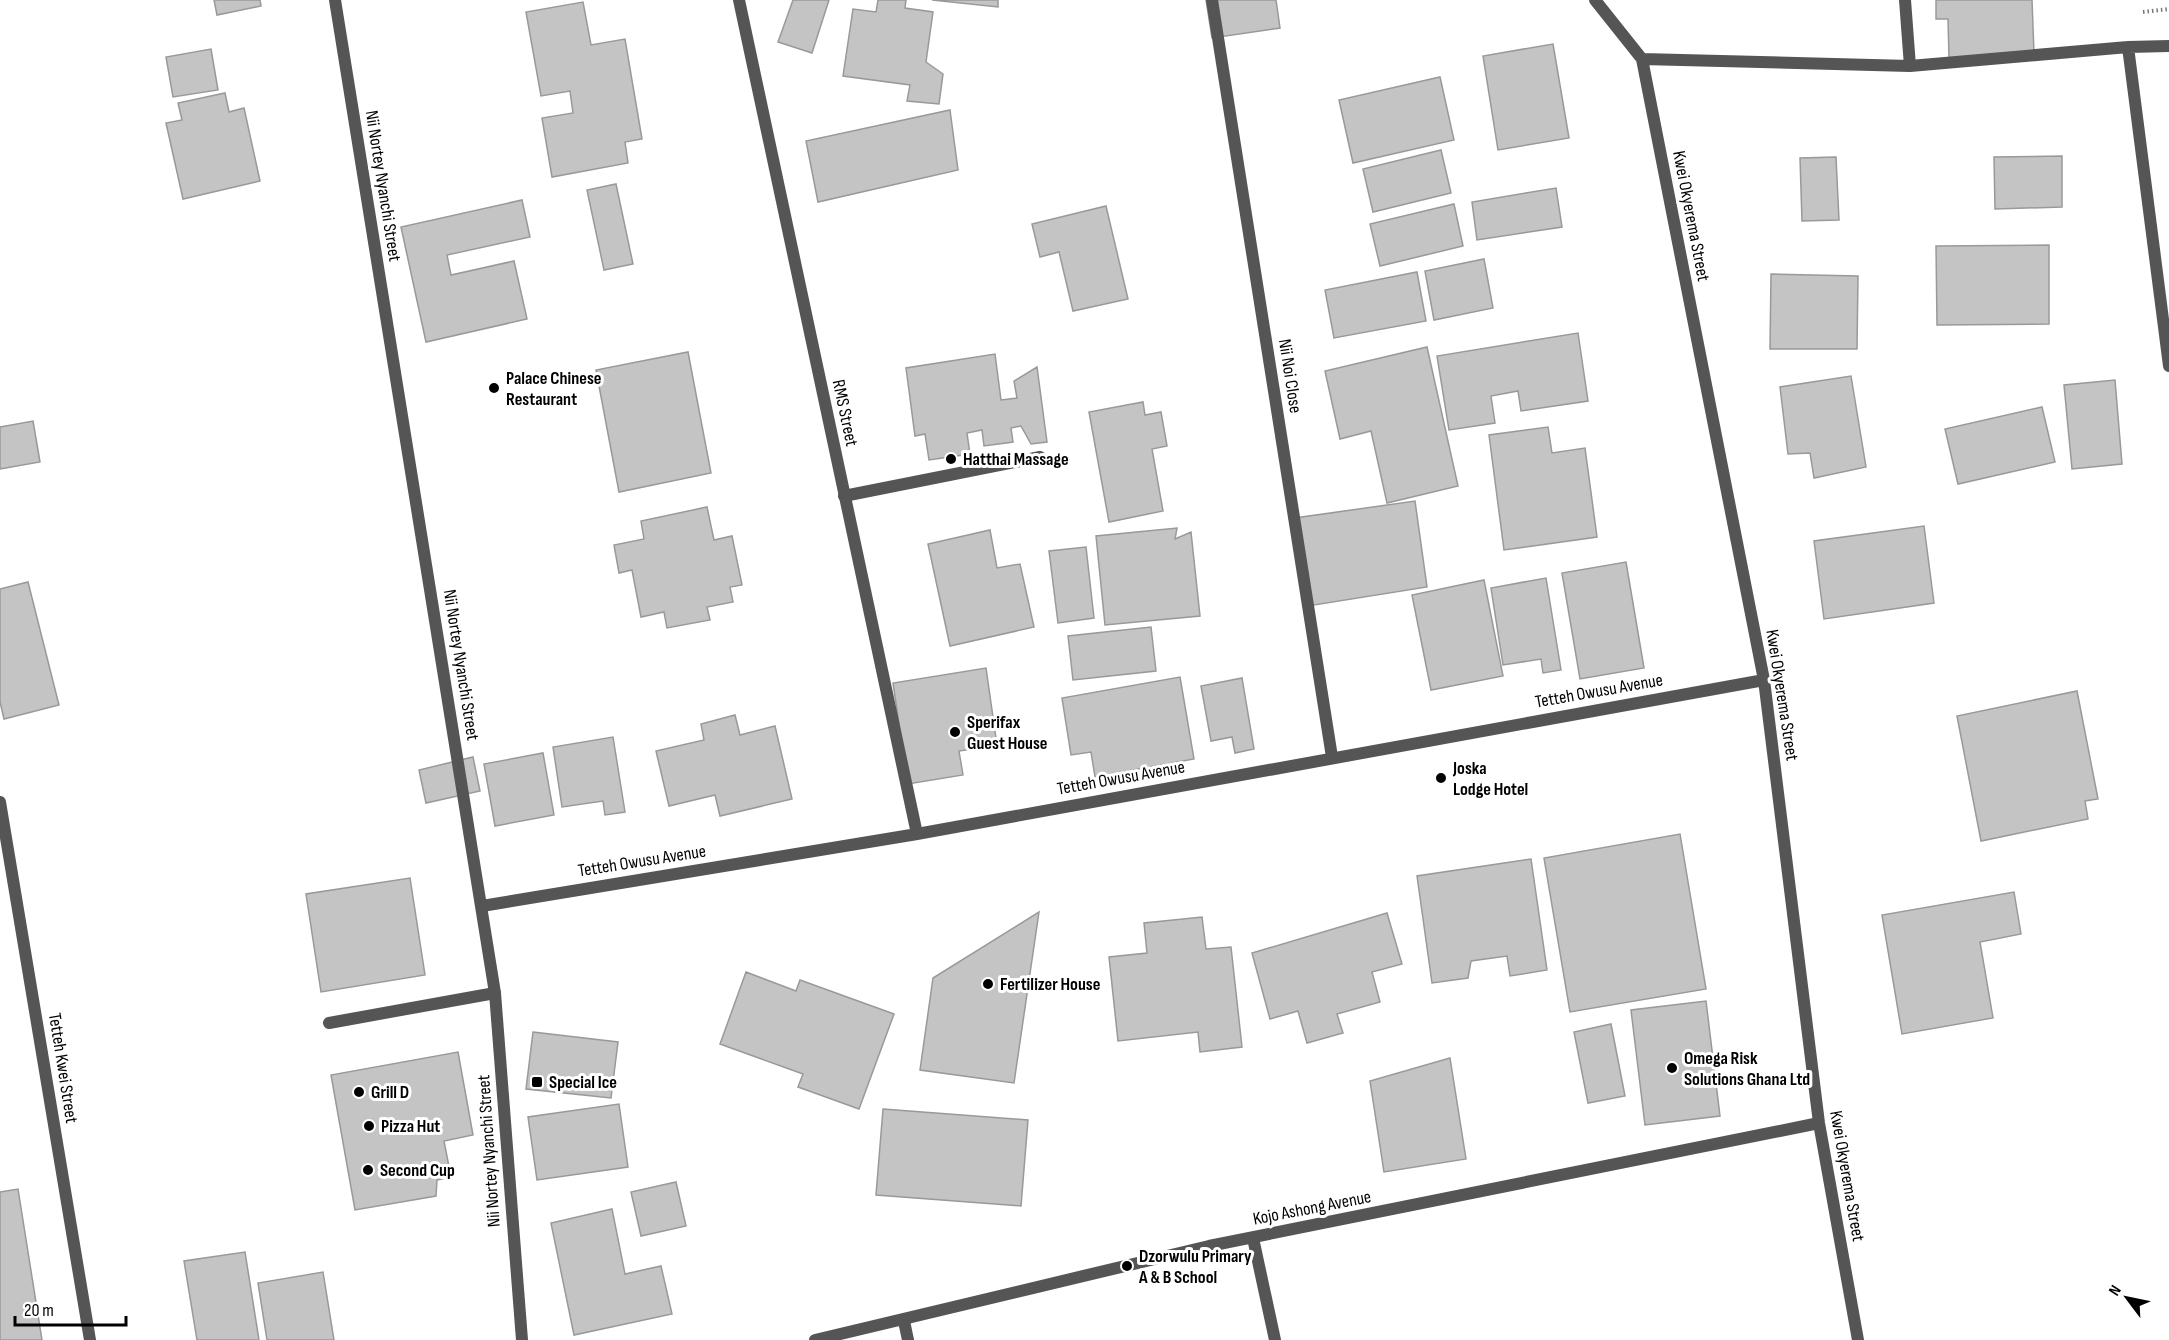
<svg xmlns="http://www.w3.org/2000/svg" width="2169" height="1340" font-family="'Sofia Sans Condensed',sans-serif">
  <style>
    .building { fill: #c4c4c4; stroke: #999; stroke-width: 1.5 }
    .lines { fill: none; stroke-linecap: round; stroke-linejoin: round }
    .path { stroke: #777; stroke-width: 4; stroke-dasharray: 1.5 3; stroke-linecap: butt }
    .service { stroke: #555; stroke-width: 12 }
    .minor { stroke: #555; stroke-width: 12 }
    .poi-dot { fill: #000; stroke: #fff; stroke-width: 2 }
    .labels { text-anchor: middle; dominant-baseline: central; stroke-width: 6; stroke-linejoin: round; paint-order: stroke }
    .street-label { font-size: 18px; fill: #000; stroke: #fff }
    .poi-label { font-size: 18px; font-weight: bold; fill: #000; stroke: #fff; text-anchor: start }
  </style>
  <rect width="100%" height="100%" fill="#fff"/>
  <!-- building -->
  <path class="building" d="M214 0H260L261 6 217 15Z
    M793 0H829L812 53 778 42Z
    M878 0H906L905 8 933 12 926 62 943 74 939 104 907 101 910 85 843 76 853 9 876 12Z
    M932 0H998V7Z
    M1206 0H1276L1280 28 1212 38Z
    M1936 0H2032L2034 53 1949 58 1948 19H1936Z
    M583 2 591 45 625 39 642 139 625 142 628 163 552 177 542 118 573 113 570 91 541 96 526 12Z
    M1553 44 1569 138 1498 150 1483 56Z
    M211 49 218 90 173 97 166 57Z
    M1440 77 1454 140 1353 163 1339 100Z
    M225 93 229 112 244 108 260 181 183 199 166 123 182 120 178 103Z
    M950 110 958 170 818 202 806 141Z
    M1441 150 1451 193 1373 212 1363 169Z
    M2062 156V207L1995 209 1994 157Z
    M1836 157 1839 220 1802 221 1800 158Z
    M616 184 633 264 604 270 587 190Z
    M1556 188 1562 227 1477 240 1472 202Z
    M522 200 530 237 447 255 451 275 514 261 527 319 426 342 401 227Z
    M1454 204 1463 246 1380 266 1370 224Z
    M1106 206 1128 299 1073 311 1059 252 1040 257 1032 224Z
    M2049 245V324L1937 325 1936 246Z
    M1484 259 1493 308 1434 320 1425 271Z
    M1417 272 1426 321 1334 338 1325 290Z
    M1771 274 1858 276 1857 349H1770Z
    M1578 333 1588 401 1521 411 1518 391 1491 396 1495 423 1449 430 1437 356Z
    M1427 347 1458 486 1387 503 1371 431 1340 439 1325 371Z
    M688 352 711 473 619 492 596 370Z
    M995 354 1001 400 1017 398 1014 381 1037 367 1047 442 1031 444 1021 426 1011 428 1013 442 984 446 982 430 967 433 970 454 929 460 925 434 915 436 906 368Z
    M1851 376 1866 467 1814 478 1810 453 1788 454 1780 387Z
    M2115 380 2122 464 2072 469 2064 385Z
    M1143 402 1145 415 1161 412 1167 446 1152 449 1163 511 1109 522 1089 412Z
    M2042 407 2055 462 1958 484 1945 429Z
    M33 421 40 462 0 469V427Z
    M1548 427 1552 453 1585 448 1597 537 1504 550 1489 435Z
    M1415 501 1427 587 1308 606 1295 518Z
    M707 507 714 540 732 536 742 585 730 587 733 602 707 607 710 620 667 628 664 612 641 617 632 570 619 573 614 545 644 539 641 521Z
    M1924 526 1934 603 1824 619 1814 541Z
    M1177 528 1175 539 1191 532 1200 616 1105 625 1096 536Z
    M990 530 997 568 1020 564 1034 627 950 646 928 544Z
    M1086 547 1094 618 1058 623 1049 551Z
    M1626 562 1644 668 1580 679 1562 573Z
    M1546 578 1561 670 1543 673 1541 659 1503 665 1491 588Z
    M1484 580 1503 676 1431 690 1412 595Z
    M28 582 59 705 4 719 0 702V589Z
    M1151 627 1156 671 1073 680 1068 636Z
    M986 668 997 745 959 751 963 775 908 784 893 683Z
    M1180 677 1194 759 1095 777 1091 752 1071 755 1062 698Z
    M1242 678 1254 749 1235 753 1232 737 1211 741 1201 686Z
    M2077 691 2098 799 2085 801 2088 819 1981 841 1957 716Z
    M735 715 740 735 775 726 792 799 720 816 715 795 669 806 656 751 704 740 701 724Z
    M613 737 625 812 605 815 603 801 562 807 553 747Z
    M543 753 554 815 495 826 484 764Z
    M473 757 480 791 426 803 419 770Z
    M1680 834 1706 989 1570 1012 1544 858Z
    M1531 859 1547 970 1510 976 1507 956 1471 961 1468 978 1432 983 1417 876Z
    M410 878 425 975 321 992 306 894Z
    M2014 892 2021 934 1980 942 1993 1018 1902 1034 1882 915Z
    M1039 912 1014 1083 920 1070 933 978Z
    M1387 913 1402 964 1372 972 1380 1002 1337 1014 1343 1033 1307 1043 1298 1011 1270 1019 1252 953Z
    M1202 917 1206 949 1231 947 1242 1047 1200 1052 1198 1032 1118 1041 1109 957 1147 953 1144 923Z
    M746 972 796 991 800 980 894 1014 859 1109 798 1087 803 1074 720 1044Z
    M1706 1001 1720 1116 1645 1125 1631 1010Z
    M1611 1024 1625 1096 1588 1103 1574 1032Z
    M533 1032 618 1042 611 1098 526 1089Z
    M458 1052 473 1135 444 1141 451 1177 437 1180 436 1196 355 1210 331 1075Z
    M1450 1058 1466 1159 1384 1172 1370 1081Z
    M619 1104 628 1167 537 1180 528 1117Z
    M883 1109 1028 1120 1021 1206 876 1195Z
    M676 1182 686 1226 641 1236 631 1192Z
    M18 1189 42 1340H0V1192Z
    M612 1209 625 1274 661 1266 672 1314 574 1335 551 1223Z
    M245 1252 259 1340H197L184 1261Z
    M323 1272 334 1340H267L258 1283Z"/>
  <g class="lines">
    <!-- path -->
    <path class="path" d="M2143 12 2169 9"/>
    <!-- service -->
    <path class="service" d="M844 496 1040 457
      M329 1023 495 993
      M904 1321 908 1340"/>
    <!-- minor -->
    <path class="minor" d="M335 0 495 993 522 1340
      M739 0 917 834
      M1212 0 1332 757
      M1595 0 1642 59 1764 680 1819 1123 1858 1340
      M1905 0 1910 66
      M2128 47 2169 366
      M1642 59 1910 66 2128 47 2169 46
      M0 802 90 1340
      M482 906 917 834 1764 680
      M1253 1238 1275 1340
      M815 1340 1209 1246 1819 1123"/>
  </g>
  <!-- markers -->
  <g class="poi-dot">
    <circle cx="494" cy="388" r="6"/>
    <circle cx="951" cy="459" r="6"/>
    <circle cx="955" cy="732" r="6"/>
    <circle cx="1441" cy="778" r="6"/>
    <circle cx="988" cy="984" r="6"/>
    <circle cx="1672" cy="1068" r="6"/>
    <rect x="531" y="1076" width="12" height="12" rx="3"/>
    <circle cx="359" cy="1092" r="6"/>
    <circle cx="369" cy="1126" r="6"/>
    <circle cx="368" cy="1170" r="6"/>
    <circle cx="1127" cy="1266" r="6"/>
  </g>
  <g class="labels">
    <!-- street labels -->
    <g class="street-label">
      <text transform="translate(383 186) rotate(81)">Nii Nortey Nyanchi Street</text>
      <text transform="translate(1691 216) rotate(79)">Kwei Okyerema Street</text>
      <text transform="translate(1290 376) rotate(81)">Nii Noi Close</text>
      <text transform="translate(845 413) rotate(78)">RMS Street</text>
      <text transform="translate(461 665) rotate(81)">Nii Nortey Nyanchi Street</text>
      <text transform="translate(1599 691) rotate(-10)">Tetteh Owusu Avenue</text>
      <text transform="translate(1782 695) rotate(81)">Kwei Okyerema Street</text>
      <text transform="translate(1121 778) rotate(-10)">Tetteh Owusu Avenue</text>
      <text transform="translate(642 861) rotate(-9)">Tetteh Owusu Avenue</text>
      <text transform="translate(63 1068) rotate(81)">Tetteh Kwei Street</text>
      <text transform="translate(489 1151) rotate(-94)">Nii Nortey Nyanchi Street</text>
      <text transform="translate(1847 1176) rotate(80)">Kwei Okyerema Street</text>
      <text transform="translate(1312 1208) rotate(-11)">Kojo Ashong Avenue</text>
    </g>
    <!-- poi labels -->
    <g class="poi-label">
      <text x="506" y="378">Palace Chinese<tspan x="506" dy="21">Restaurant</tspan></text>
      <text x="963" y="459">Hatthai Massage</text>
      <text x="967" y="722">Sperifax<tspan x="967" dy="21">Guest House</tspan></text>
      <text x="1453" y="768">Joska<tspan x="1453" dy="21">Lodge Hotel</tspan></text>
      <text x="1000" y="984">Fertilizer House</text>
      <text x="1684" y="1058">Omega Risk<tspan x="1684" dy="21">Solutions Ghana Ltd</tspan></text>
      <text x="549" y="1082">Special Ice</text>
      <text x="371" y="1092">Grill D</text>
      <text x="381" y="1126">Pizza Hut</text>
      <text x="380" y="1170">Second Cup</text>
      <text x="1139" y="1256">Dzorwulu Primary<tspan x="1139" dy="21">A &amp; B School</tspan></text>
    </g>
  </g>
  <!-- north arrow -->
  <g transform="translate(2127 1298) rotate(302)" stroke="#ffffff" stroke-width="4.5" paint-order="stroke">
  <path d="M0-4.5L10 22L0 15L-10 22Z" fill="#000000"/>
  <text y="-9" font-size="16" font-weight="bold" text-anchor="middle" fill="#000000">N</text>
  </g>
  <!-- scale -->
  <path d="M15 1316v9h111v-9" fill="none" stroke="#000000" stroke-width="3"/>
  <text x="24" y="1316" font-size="18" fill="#000000" stroke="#ffffff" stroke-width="4.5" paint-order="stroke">20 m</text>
</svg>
